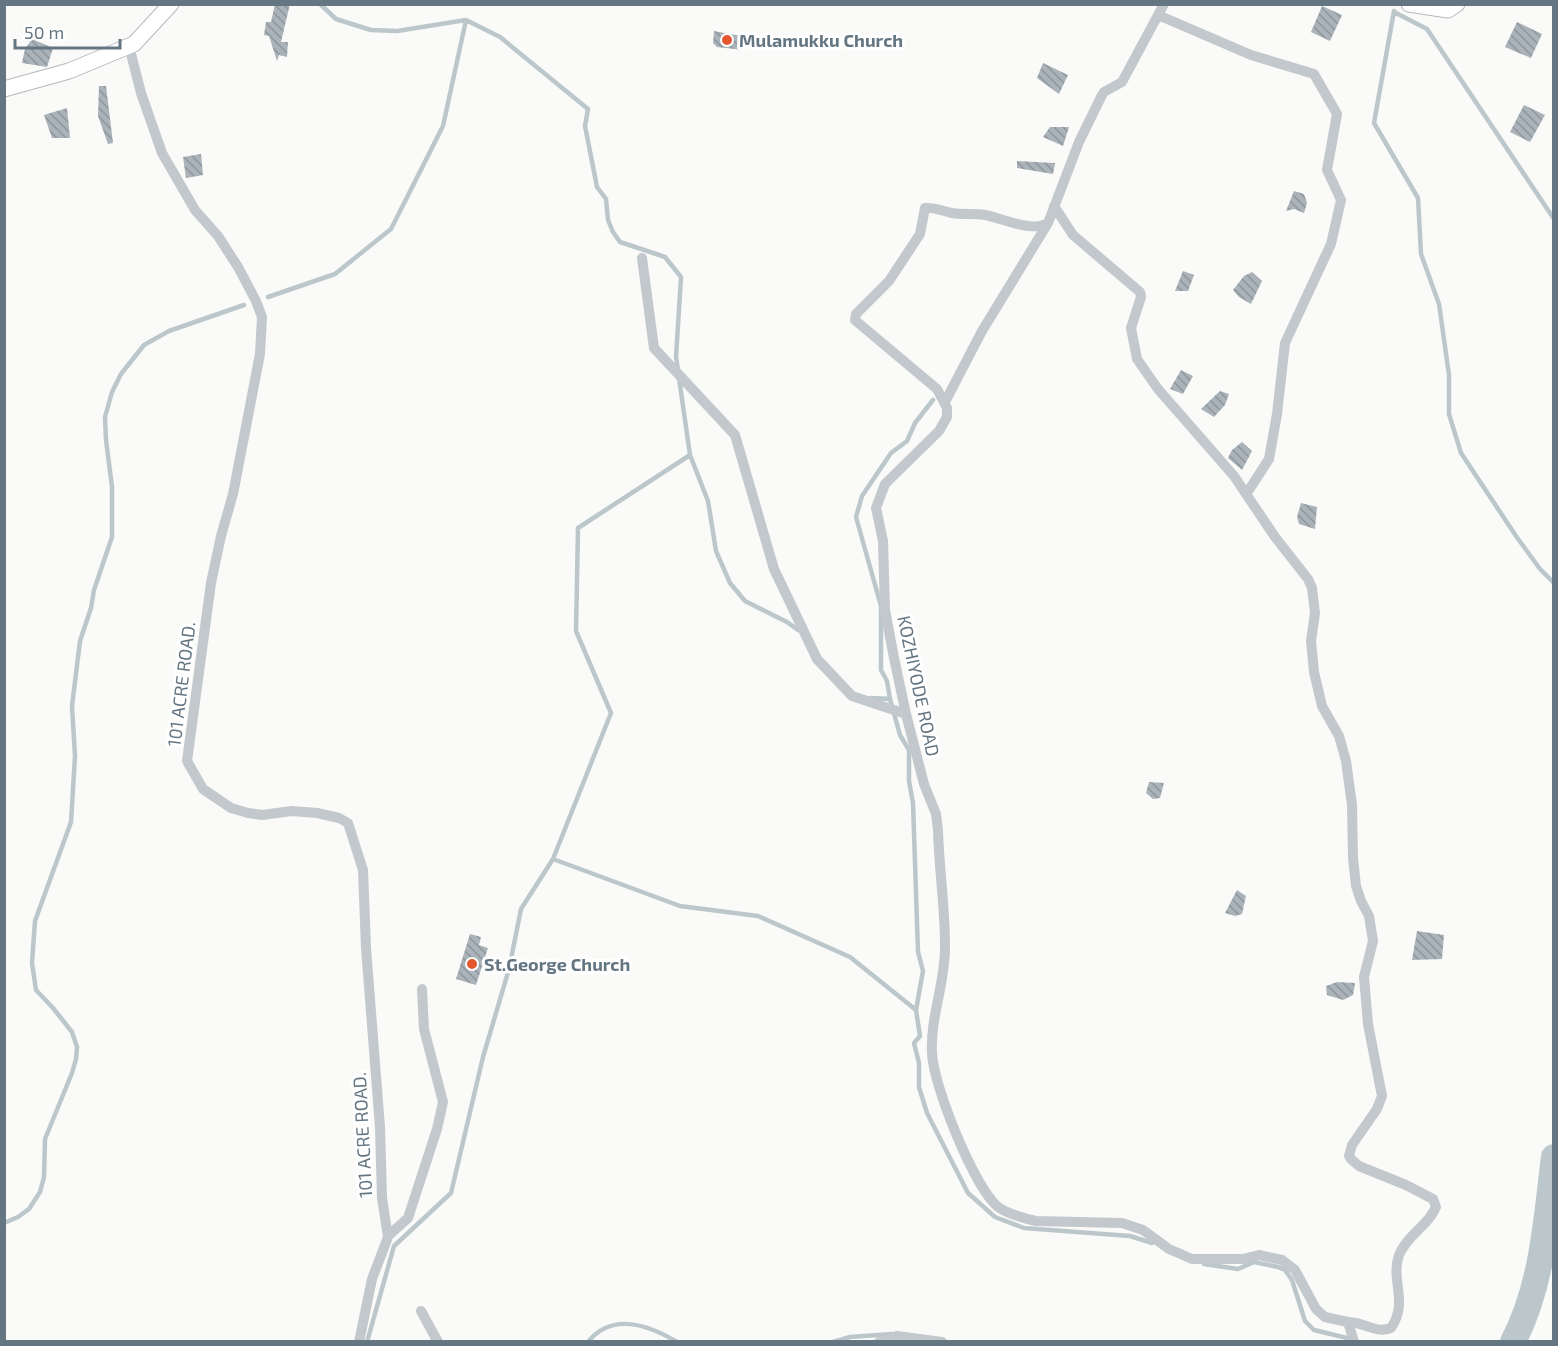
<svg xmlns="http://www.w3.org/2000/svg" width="1558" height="1346" font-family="'Exo 2',sans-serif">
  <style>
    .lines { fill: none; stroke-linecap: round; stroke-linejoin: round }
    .stream { stroke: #bbc7cb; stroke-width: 4.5 }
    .river { stroke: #bbc7cb; stroke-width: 26 }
    .building { fill: url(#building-back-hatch) }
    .secondary-casing { stroke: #b3babf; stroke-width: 17 }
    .street { stroke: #c3c8cc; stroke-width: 10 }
    .secondary { stroke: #fff; stroke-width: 15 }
    .poi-dot { fill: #e4572e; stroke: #fff; stroke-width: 2 }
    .labels { text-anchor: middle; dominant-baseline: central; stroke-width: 6; stroke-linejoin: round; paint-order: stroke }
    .poi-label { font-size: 18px; font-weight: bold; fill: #657683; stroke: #fff; text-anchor: start }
    .street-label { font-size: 18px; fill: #657683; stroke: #fff }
  </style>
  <defs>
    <pattern id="building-back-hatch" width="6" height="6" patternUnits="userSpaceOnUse" patternTransform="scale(1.5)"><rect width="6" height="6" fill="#aab3b9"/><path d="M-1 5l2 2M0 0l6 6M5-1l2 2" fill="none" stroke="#8e969c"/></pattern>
  </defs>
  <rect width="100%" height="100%" fill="#fafaf8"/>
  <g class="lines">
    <!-- stream -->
    <path class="stream" d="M320 4 336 19 371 30 397 31 466 20 500 37 588 109 585 126 597 187 606 199 608 220 613 232 620 242 665 257 681 277 676 357 678 370
      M1394 11 1374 123 1418 198 1421 254 1439 304 1449 375V414L1461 453 1516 536 1540 569 1554 583
      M1394 12 1427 29 1554 219
      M268 297 335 274 391 229 443 126 466 20
      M679 378 690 455 708 501 716 551 730 583 745 601 787 622 798 630
      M690 455 578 528 576 631 611 713 553 859 680 906 758 916 850 957 916 1010
      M871 698 890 699 900 735 909 750V781L913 803 918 952 923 971 916 1010 920 1036 914 1043 919 1063V1087L927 1113 968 1193 995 1217 1024 1228 1130 1236 1152 1243
      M890 699 887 681 881 670V606L856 517 862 496 891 453 907 441 915 423 933 400
      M4 1223 18 1217 29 1209 40 1192 44 1177 45 1139 72 1073 76 1059 77 1047 72 1032 53 1008 36 990 32 963 35 921 71 822 75 756 72 706 80 641 91 608 94 590 112 537V487L106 440 105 417 112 392 121 374 144 345 169 331 244 305
      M1204 1264 1238 1269 1254 1262 1278 1267 1285 1270 1292 1280 1305 1321 1314 1330 1351 1339
      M367 1342 394 1246 451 1193 483 1057 509 969 521 909 553 859
      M588 1342C612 1312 649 1325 677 1342
      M833 1342 850 1337 892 1334"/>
    <!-- river -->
    <path class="river" d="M1513 1342C1543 1284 1546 1220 1554 1157"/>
  </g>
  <!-- building -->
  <path class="building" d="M275 4H290L281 42H288L287 57 279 55 277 61 269 36 264 35 266 22H271Z
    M1322 6 1342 15 1330 41 1311 32Z
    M1517 22 1542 34 1531 58 1505 47Z
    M714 31 741 36 743 50 717 47 713 43Z
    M32 39 53 48 47 67 22 63 25 49Z
    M1043 63 1068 75 1059 94 1037 78Z
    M99 86H106L113 143 108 144 98 116Z
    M1524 105 1545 115 1530 142 1510 132Z
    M67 108 70 138H52L44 115Z
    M1050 127H1069L1063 146 1043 137Z
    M201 154 203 175 186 178 183 157Z
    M1017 161 1055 163 1053 174 1017 168Z
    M1294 191 1304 194 1307 203 1304 213 1294 209 1286 211Z
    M1183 271 1194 275 1188 291H1175Z
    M1252 272 1262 281 1251 304 1239 297 1233 290 1244 276Z
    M1181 370 1193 376 1183 394 1170 389Z
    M1220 391 1229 394 1225 405 1214 417 1201 409Z
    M1242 442 1252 451 1242 470 1228 458 1232 450Z
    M1301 503 1317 507 1315 529 1299 524 1297 517Z
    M1149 782 1164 783 1160 798 1153 799 1146 793Z
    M1237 890 1246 896 1242 914 1235 916 1225 913Z
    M1417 931 1444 935 1442 959 1412 960Z
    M470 934 481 937 479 945 488 948 476 985 456 979Z
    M1337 982 1355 983 1353 995 1343 1000 1327 995 1326 986Z"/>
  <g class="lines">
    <defs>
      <path id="secondary" d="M1409 4 1448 10 1457 4
        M4 89 69 71 134 44 171 4"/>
    </defs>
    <!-- secondary casing -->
    <use href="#secondary" class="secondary-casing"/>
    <!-- street -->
    <path class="street" d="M1164 4 1122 82 1104 92 1101 97 1079 142 1048 223C1033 233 1001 218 985 215 974 213 963 215 952 213 943 211 933 207 925 208L920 234 889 281 856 314 855 320 862 326 937 389 947 408V417L939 431 885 484 876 508 883 541 885 610 894 658 906 714 924 784 936 814 938 830C939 869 945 906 945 945 946 981 930 1017 932 1053 933 1085 974 1187 998 1207 1006 1213 1026 1219 1036 1221L1122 1223 1143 1230 1169 1249 1192 1259H1243L1259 1255 1282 1260 1295 1270 1316 1309 1325 1317 1348 1322 1354 1342
      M1158 15 1251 55 1314 74 1337 114 1327 170 1341 200 1331 244 1285 343 1277 414 1269 459 1247 493
      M129 46 141 93 162 153 195 210 218 236 238 267 256 301 262 317 260 354 233 494 221 536 211 583 187 761 203 789 231 808 248 813 262 815 292 811 317 813 339 818 348 823 363 870 366 948 380 1127 382 1198 388 1237 372 1279 359 1342
      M1054 206 1073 235 1140 292 1141 297 1131 328 1137 359 1158 389 1234 476 1275 537 1308 579 1312 588 1315 613 1311 641 1314 672 1322 706 1339 736 1346 761 1352 805 1353 858 1356 886 1361 901 1369 916 1373 941 1364 977 1368 1024 1382 1096 1377 1109 1352 1145 1349 1156 1351 1159 1359 1166 1406 1185 1433 1199 1436 1207C1428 1226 1407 1235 1399 1255 1390 1280 1409 1302 1391 1328 1375 1334 1365 1322 1348 1322
      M642 258 654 348 735 435 774 569 817 659 852 696 906 714
      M945 402 982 331 1048 223
      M388 1236 408 1218 437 1129 443 1102 424 1029 422 989
      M421 1311 438 1342
      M879 1342 897 1336 942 1342"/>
    <!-- secondary -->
    <use href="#secondary" class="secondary"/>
  </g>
  <!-- markers -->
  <g class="poi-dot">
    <circle cx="727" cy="40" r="6"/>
    <circle cx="472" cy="964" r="6"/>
  </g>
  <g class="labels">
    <!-- poi labels -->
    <g class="poi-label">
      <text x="739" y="40">Mulamukku Church</text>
      <text x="484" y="964">St.George Church</text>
    </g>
    <!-- street labels -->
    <g class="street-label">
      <text transform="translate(181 684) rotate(-83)">101 ACRE ROAD.</text>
      <text transform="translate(919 686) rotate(78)">KOZHIYODE ROAD</text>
      <text transform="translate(362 1135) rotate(-93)">101 ACRE ROAD.</text>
    </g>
  </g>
  <!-- border -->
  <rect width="1558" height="1346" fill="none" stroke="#657683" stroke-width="12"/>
  <!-- scale -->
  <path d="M15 39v9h105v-9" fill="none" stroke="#657683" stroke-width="3"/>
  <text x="24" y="39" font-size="18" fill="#657683" stroke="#ffffff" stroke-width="4.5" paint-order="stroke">50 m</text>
</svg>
